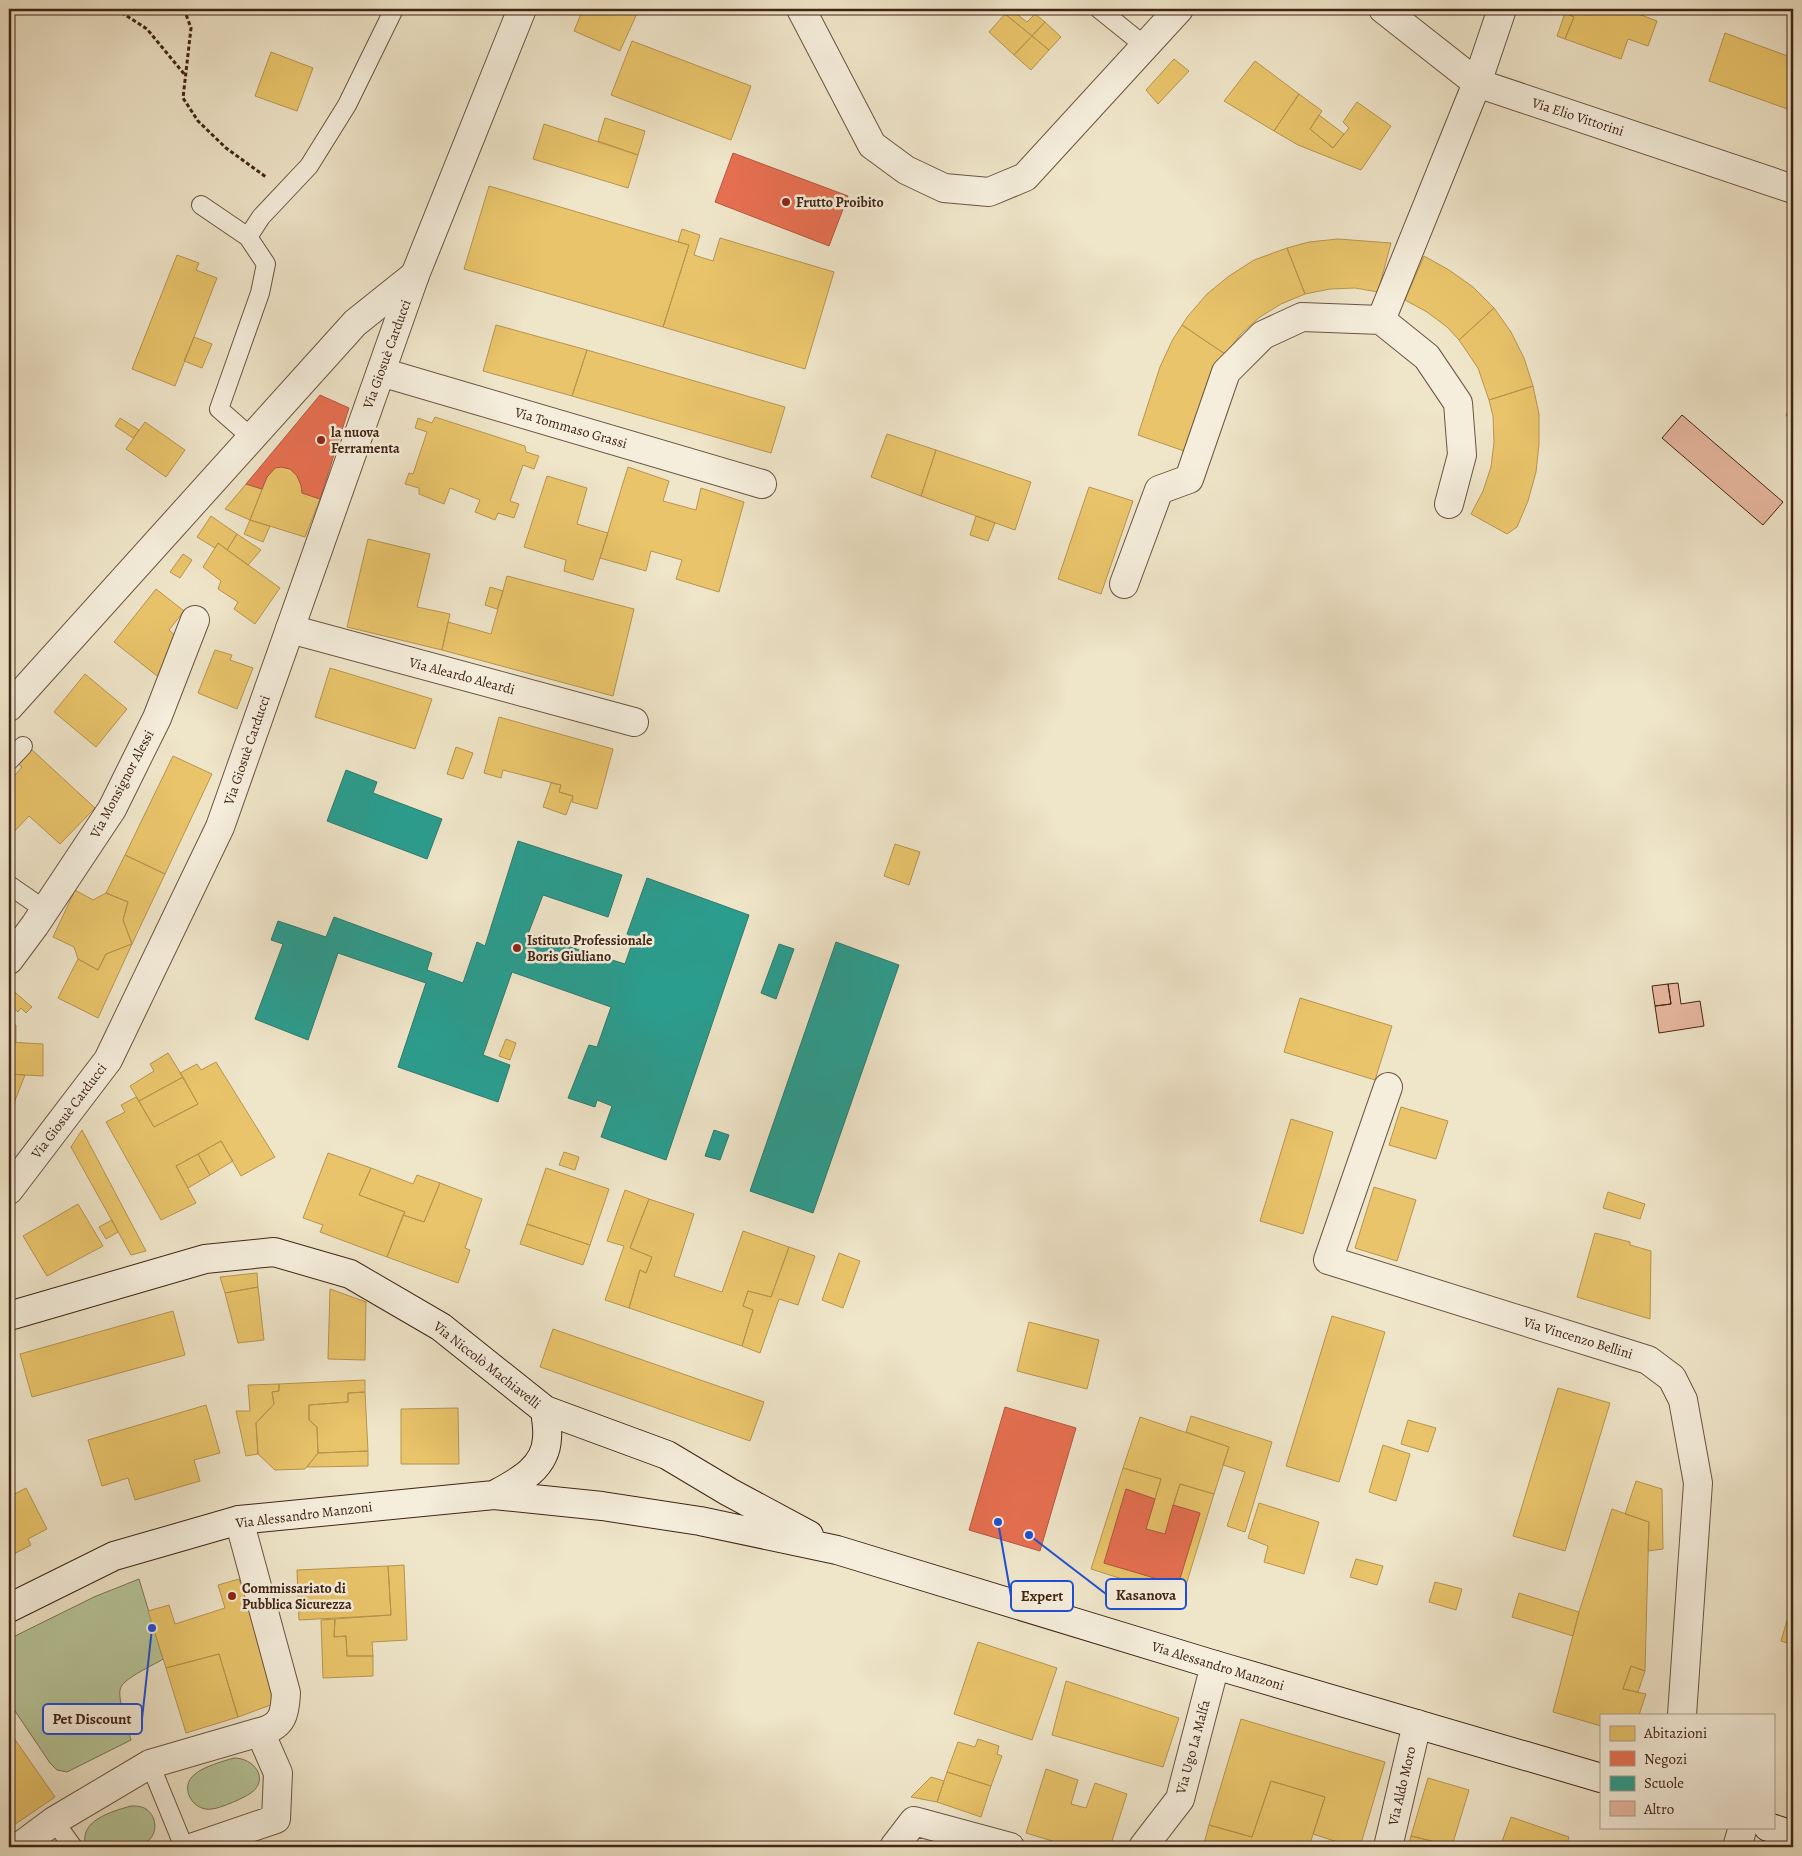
<svg xmlns="http://www.w3.org/2000/svg" width="1802" height="1856" font-family="Alegreya,serif">
  <style>
    .green { fill: #b6c599; stroke: #7c7456 }
    .homes { fill: #e9c46a; stroke: #b79450 }
    .shops { fill: #e76f51; stroke: #b5583f }
    .schools { fill: #2a9d8f; stroke: #31796a }
    .building { fill: #e9b8a1; stroke: #412414 }
    .lines { fill: none; stroke-linecap: round; stroke-linejoin: round }
    .service-casing { stroke: #6c5441; stroke-width: 20 }
    .minor-casing { stroke: #6c5441; stroke-width: 30 }
    .tertiary-casing { stroke: #6c5441; stroke-width: 30 }
    .secondary-casing { stroke: #412414; stroke-width: 30 }
    .path { stroke: #412414; stroke-width: 3; stroke-dasharray: 4 2.5; stroke-linecap: butt }
    .service { stroke: #f5eedc; stroke-width: 18 }
    .minor { stroke: #f5eedc; stroke-width: 28 }
    .tertiary { stroke: #f5eedc; stroke-width: 28 }
    .secondary { stroke: #f5eedc; stroke-width: 28 }
    .poi-dot { fill: #8f2418; stroke: #f5eedc; stroke-width: 2 }
    .labels { text-anchor: middle; dominant-baseline: central; stroke-width: 5; stroke-linejoin: round; paint-order: stroke }
    .street-label { font-size: 14px; fill: #412414; stroke: #f5eedc }
    .poi-label { font-size: 14px; font-weight: bold; fill: #412414; stroke: #f5eedc; text-anchor: start }
    .leader { fill: none; stroke: #1d4ed8; stroke-width: 2 }
    .callout-dot { fill: #1d4ed8; stroke: #f5eedc; stroke-width: 2 }
    .callout { fill: #f5eedc; stroke: #1d4ed8; stroke-width: 2 }
    .callout-label { font-size: 15px; text-anchor: middle; font-weight: bold; fill: #412414 }
  </style>
  <rect width="100%" height="100%" fill="#efe5c9"/>
  <filter id="stains"><feTurbulence type="fractalNoise" baseFrequency=".004" numOctaves="4"/><feColorMatrix values="0 0 0 0 .2 0 0 0 0 .09 0 0 0 0 .02 0 0 0 .5 -.17"/></filter>
  <radialGradient id="worn" r=".72"><stop offset=".6" stop-color="#630" stop-opacity="0"/><stop offset="1" stop-color="#630" stop-opacity=".3"/></radialGradient>
  <!-- green -->
  <path class="green" d="M139 1579 163 1659C154 1665 126 1677 121 1687 116 1696 128 1729 131 1740L67 1772 57 1770 50 1763 9 1702V1639L94 1597Z
    M234 1758C254 1758 270 1779 251 1793 244 1798 221 1808 212 1809 193 1812 178 1787 195 1774 203 1767 223 1761 234 1758Z
    M131 1806C136 1806 141 1806 146 1809 158 1817 158 1836 145 1843 129 1852 105 1847 86 1847 78 1821 110 1812 131 1806Z"/>
  <!-- homes -->
  <path class="homes" d="M583 9H639L620 51 574 31Z
    M1010 9 1027 22 1035 14 1045 22 1032 36 1005 14Z
    M1567 9H1638L1636 13 1657 21 1648 46 1628 39 1621 59 1565 39 1574 17 1565 13Z
    M1565 13 1574 17 1565 39 1557 36Z
    M1005 14 1032 36 1014 55 989 32Z
    M1045 22 1061 37 1049 50 1032 36Z
    M1725 33 1793 58V111L1709 81Z
    M1032 36 1049 50 1031 70 1014 55Z
    M632 41 751 86 731 140 611 95Z
    M271 52 313 68 297 111 255 96Z
    M1174 59 1189 71 1158 104 1146 90Z
    M1255 61 1299 94 1274 131 1224 101Z
    M1299 94 1322 111 1310 129 1333 148 1349 128 1343 122 1357 102 1391 126 1361 170 1298 145 1274 131Z
    M1319 115 1344 134 1333 148 1310 129Z
    M605 118 645 131 638 155 598 141Z
    M544 124 638 155 628 188 533 159Z
    M489 186 689 245 663 327 464 269Z
    M682 229 700 235 694 255 713 261 720 238 834 272 805 369 663 327 689 245 678 242Z
    M1338 239 1391 243 1378 292 1355 288 1330 289 1305 294 1287 248 1309 242Z
    M1287 248 1305 294 1281 304 1260 317 1241 334 1225 354 1182 325 1188 316 1207 294 1229 276 1254 260Z
    M177 255 199 263 196 270 217 278 175 386 132 369Z
    M1424 256 1449 270 1473 287 1494 308 1459 340 1447 327 1427 312 1405 300Z
    M1494 308 1511 332 1524 358 1533 386 1489 400 1478 368 1459 340Z
    M496 325 587 350 572 396 483 371Z
    M1182 325 1225 354 1184 451 1138 435 1160 367 1172 341Z
    M194 337 212 344 202 368 184 361Z
    M587 350 785 407 771 453 572 396Z
    M1533 386 1539 414V444L1536 472 1528 501 1517 527 1507 534 1471 514 1483 491 1491 467 1494 442 1493 416 1489 400Z
    M1793 395V418L1786 416Z
    M435 417 525 446 526 452 539 456 534 469 523 465 510 501 519 504 514 518 498 513 495 520 475 512 480 500 450 488 444 504 419 494V488L405 484 409 473 413 474 427 432 415 428 418 418 432 423Z
    M120 418 139 430 133 438 115 426Z
    M145 422 185 450 166 477 126 449Z
    M887 434 936 450 921 496 871 477Z
    M936 450 1031 482 1015 530 921 496Z
    M281 467 290 469 297 476 301 485 302 493 320 499 305 537 250 520 267 477 275 468Z
    M628 467 669 481 663 501 696 510 701 488 744 502 719 592 676 579 682 560 651 551 646 571 600 558Z
    M547 476 587 488 577 524 608 533 593 580 564 571 566 560 524 547Z
    M246 484 262 489 250 520 225 509Z
    M1089 487 1133 501 1101 594 1058 579Z
    M211 516 237 534 227 550 218 543 215 548 197 537Z
    M976 516 995 523 988 541 970 535Z
    M250 520 270 526 263 542 244 534Z
    M237 534 261 550 248 565 227 550Z
    M368 539 430 554 417 607 450 614 442 650 347 627Z
    M218 543 280 588 255 624 234 609 238 602 218 589 221 581 203 567Z
    M183 554 192 560 180 578 170 572Z
    M507 576 634 609 613 696 442 650 448 622 491 634Z
    M490 587 503 591 497 609 485 605Z
    M156 589 184 611 169 630 178 638 166 654 175 661 161 679 114 642Z
    M215 650 232 655 230 660 253 668 237 709 198 693Z
    M330 668 432 699 415 749 315 717Z
    M85 674 127 709 96 747 54 712Z
    M499 717 613 749 597 809 572 802 573 796 559 792 561 785 503 770 501 778 484 773Z
    M456 747 473 753 463 779 447 774Z
    M30 748 95 808 60 844 29 816 9 837V782L22 767 17 763Z
    M173 756 212 774 165 874 125 855Z
    M551 783 561 785 559 792 573 796 566 815 543 807Z
    M895 844 920 852 909 885 884 876Z
    M125 855 165 874 132 944 123 920 128 902 106 893Z
    M75 890 93 900 106 893 128 902 123 920 132 944 106 954 98 970 78 959 74 947 53 937Z
    M132 944 98 1018 58 998 78 959 98 970 106 954Z
    M9 987 32 1007 26 1013 21 1008 18 1012 9 1005Z
    M1300 998 1392 1026 1375 1080 1284 1052Z
    M9 1019 16 1025V1042H9Z
    M506 1039 516 1043 510 1060 499 1056Z
    M9 1042 43 1044V1076L9 1074Z
    M168 1053 183 1077 139 1101 130 1086 154 1071 150 1064Z
    M216 1062 275 1157 241 1176 221 1141 198 1154 176 1166 196 1203 161 1220 106 1122 125 1112 121 1105 136 1097 154 1127 198 1104 180 1073 197 1064 201 1070Z
    M9 1074 25 1075 14 1103 9 1109Z
    M183 1077 198 1104 154 1127 139 1101Z
    M1401 1107 1448 1121 1436 1159 1389 1145Z
    M1291 1119 1333 1132 1303 1234 1260 1221Z
    M82 1130 146 1251 131 1255 71 1147Z
    M221 1141 233 1161 210 1175 198 1154Z
    M564 1152 579 1157 575 1170 559 1165Z
    M328 1153 371 1168 359 1195 405 1212 387 1257 320 1232 323 1225 303 1218Z
    M198 1154 210 1175 188 1188 176 1166Z
    M371 1168 413 1184 417 1175 440 1183 424 1222 403 1215 405 1212 359 1195Z
    M546 1168 609 1189 590 1245 527 1224Z
    M440 1183 482 1199 465 1248 470 1250 458 1283 387 1257 403 1215 424 1222Z
    M1374 1187 1416 1200 1397 1261 1355 1248Z
    M625 1190 649 1199 630 1248 652 1257 646 1273 640 1270 629 1308 605 1300 624 1246 607 1241Z
    M1608 1192 1645 1204 1640 1219 1603 1208Z
    M649 1199 694 1214 674 1276 722 1292 743 1231 789 1247 771 1297 748 1291 743 1306 753 1310 742 1346 629 1308 640 1270 646 1273 652 1257 630 1248Z
    M78 1204 103 1246 47 1276 23 1236Z
    M112 1220 118 1232 106 1239 99 1227Z
    M527 1224 590 1245 583 1265 520 1244Z
    M1595 1233 1630 1242V1245L1651 1251 1650 1319 1577 1297Z
    M789 1247 815 1256 798 1305 779 1299 760 1353 742 1346 753 1310 743 1306 748 1291 771 1297Z
    M839 1253 860 1261 843 1308 822 1300Z
    M257 1273 258 1287 225 1293 220 1277Z
    M258 1287 264 1340 238 1343 225 1293Z
    M330 1289 366 1302 365 1360 328 1359Z
    M173 1311 185 1355 32 1397 20 1354Z
    M1332 1316 1385 1332 1339 1482 1286 1466Z
    M1029 1322 1099 1340 1087 1389 1017 1371Z
    M553 1329 764 1402 750 1441 540 1367Z
    M365 1380V1392L348 1393V1402L309 1405V1420L317 1427 318 1453 305 1469 275 1470 258 1454 256 1423 274 1404 272 1392 279 1391V1384Z
    M279 1384V1391L272 1392 274 1404 256 1423 258 1454 246 1456 236 1411H250L248 1385Z
    M1558 1388 1610 1403 1565 1551 1513 1536Z
    M365 1392 368 1451 318 1453 317 1427 309 1420V1405L348 1402V1393Z
    M206 1405 220 1453 194 1460 200 1481 135 1500 128 1478 102 1486 88 1440Z
    M458 1408 459 1464H401V1409Z
    M1191 1416 1272 1442 1245 1532 1227 1526 1245 1472 1223 1465 1229 1447 1186 1432Z
    M1140 1417 1229 1447 1214 1494 1180 1484 1165 1534 1146 1529 1161 1479 1123 1468Z
    M1408 1420 1436 1428 1428 1452 1401 1444Z
    M1383 1445 1410 1454 1396 1501 1369 1492Z
    M368 1451V1466L307 1467 318 1453Z
    M1123 1468 1161 1479 1155 1499 1126 1489 1104 1563 1178 1585 1200 1513 1173 1505 1180 1484 1214 1494 1182 1598 1091 1569Z
    M1636 1481 1662 1489 1663 1549 1648 1551 1649 1522 1625 1514Z
    M26 1488 47 1529 28 1539 31 1545 10 1556 9 1553V1497Z
    M1259 1503 1319 1522 1304 1574 1264 1562 1268 1546 1248 1538Z
    M1612 1509 1649 1522 1645 1671 1631 1666 1623 1689 1646 1694 1639 1715H1601V1726L1553 1712 1579 1612Z
    M1356 1559 1383 1566 1377 1585 1350 1577Z
    M404 1565 407 1640 372 1642 373 1656H347L346 1636 334 1637 335 1619 391 1615 388 1566Z
    M388 1566 391 1615 299 1620 297 1570Z
    M239 1579 279 1702 238 1717 219 1654 166 1668 148 1611 169 1605 175 1624 225 1608 218 1585Z
    M1435 1582 1462 1589 1456 1610 1429 1602Z
    M1519 1593 1579 1612 1573 1636 1512 1617Z
    M1791 1607 1793 1608V1645L1781 1641Z
    M335 1619 334 1637 346 1636 347 1656H373V1676L323 1678 321 1620Z
    M978 1642 1057 1668 1032 1740 954 1714Z
    M219 1654 238 1717 186 1733 166 1668Z
    M1631 1666 1645 1671 1638 1692 1623 1689Z
    M1066 1681 1179 1718 1163 1767 1052 1735Z
    M1241 1719 1385 1762 1360 1847H1353L1313 1834 1325 1797 1271 1781 1252 1837 1209 1825Z
    M9 1731 55 1797 14 1825 9 1817Z
    M978 1739 999 1746 997 1754 1002 1756 991 1786 947 1772 958 1742 975 1747Z
    M1046 1769 1078 1780 1071 1804 1086 1808 1095 1783 1127 1794 1110 1847H1072L1026 1833Z
    M947 1772 991 1786 981 1817 937 1802Z
    M931 1777 944 1781 937 1802 911 1797Z
    M1428 1778 1469 1790 1452 1846 1411 1836Z
    M1271 1781 1325 1797 1309 1847H1203L1209 1825 1252 1837Z
    M9 1817 14 1825 9 1829Z
    M1511 1817 1569 1837 1566 1847H1500Z
    M1411 1836 1452 1846 1408 1847Z
    M1611 1842 1627 1847H1609Z"/>
  <!-- shops -->
  <path class="shops" d="M733 153 848 196 829 246 715 202Z
    M320 395 349 408 320 499 302 493 301 485 297 476 290 469 281 467 275 468 267 477 262 489 246 484Z
    M1005 1407 1076 1428 1040 1551 969 1530Z
    M1126 1489 1155 1499 1146 1529 1165 1534 1173 1505 1200 1513 1178 1585 1104 1563Z"/>
  <!-- schools -->
  <path class="schools" d="M346 770 377 782 373 793 442 819 427 859 327 821Z
    M518 841 622 875 608 917 543 895 528 934 625 964 634 938 627 934 647 878 749 915 666 1160 601 1137 612 1106 597 1100 595 1107 568 1098 589 1045 597 1047 611 1007 512 972 483 1055 510 1065 498 1102 398 1067 426 983 338 953 308 1040 255 1019 283 944 271 940 278 921 326 937 334 917 432 953 427 970 463 983 477 942 485 946Z
    M836 942 899 965 813 1213 750 1191Z
    M779 944 794 949 776 999 761 993Z
    M714 1130 729 1135 720 1160 705 1156Z"/>
  <!-- building -->
  <path class="building" d="M1682 415 1783 502 1763 525 1662 438Z
    M1678 983 1681 1004 1700 1001 1704 1026 1659 1033 1655 1006 1671 1004 1668 984Z
    M1668 984 1671 1004 1655 1006 1652 986Z"/>
  <g class="lines">
    <defs>
      <path id="service" d="M1099 9 1145 46
        M201 205 248 237 266 264 260 293 219 409 252 438
        M248 237 261 217 309 166 347 105 394 9
        M9 761 23 746
        M9 885 45 910
        M150 1764 184 1847
        M54 1821 73 1847"/>
      <path id="minor" d="M801 9 872 145 906 170 944 188 989 192 1025 177 1179 9
        M1383 9 1477 83 1793 189
        M1381 320 1477 83 1502 9
        M381 372 762 484
        M1124 584 1159 490 1189 479 1226 372 1263 335 1302 317 1381 320 1427 357 1458 403 1462 455 1449 504
        M290 629 634 722
        M9 707 355 323 415 275
        M9 960 35 925 112 809 157 718 195 620
        M1388 1087 1328 1260 1648 1360 1672 1378 1683 1400 1698 1483 1682 1715
        M239 1520 286 1693C285 1714 283 1726 260 1732
        M19 1847 54 1821 150 1764 260 1732 278 1773 276 1819 194 1847
        M894 1847 914 1821 1010 1847
        M1143 1847 1180 1799 1215 1665
        M1388 1847 1417 1724
        M1737 1847 1743 1827"/>
      <path id="tertiary" d="M9 1190 108 1060 220 827 415 275 522 9"/>
      <path id="secondary" d="M9 1316 205 1259 274 1252 350 1274 441 1327 545 1410 667 1455 729 1492 809 1535
        M494 1495C518 1482 546 1468 547 1438 548 1429 546 1419 545 1410
        M9 1608 114 1556 239 1520 494 1495 602 1506 700 1521 837 1550 1215 1665 1601 1778
        M1768 1827 1793 1835"/>
    </defs>
    <!-- service casing -->
    <use href="#service" class="service-casing"/>
    <!-- minor casing -->
    <use href="#minor" class="minor-casing"/>
    <!-- tertiary casing -->
    <use href="#tertiary" class="tertiary-casing"/>
    <!-- secondary casing -->
    <use href="#secondary" class="secondary-casing"/>
    <!-- path -->
    <path class="path" d="M116 9 147 29 185 75
      M184 9 191 28 183 98 198 121 226 148 266 177"/>
    <!-- service -->
    <use href="#service" class="service"/>
    <!-- minor -->
    <use href="#minor" class="minor"/>
    <!-- tertiary -->
    <use href="#tertiary" class="tertiary"/>
    <!-- secondary -->
    <use href="#secondary" class="secondary"/>
  </g>
  <!-- markers -->
  <g class="poi-dot">
    <circle cx="786" cy="202" r="5"/>
    <circle cx="321" cy="440" r="5"/>
    <circle cx="517" cy="948" r="5"/>
    <circle cx="232" cy="1596" r="5"/>
  </g>
  <g class="labels">
    <!-- street labels -->
    <g class="street-label">
      <text transform="translate(1578 117) rotate(18)">Via Elio Vittorini</text>
      <text transform="translate(387 354) rotate(-70)">Via Giosuè Carducci</text>
      <text transform="translate(571 428) rotate(16)">Via Tommaso Grassi</text>
      <text transform="translate(462 676) rotate(15)">Via Aleardo Aleardi</text>
      <text transform="translate(247 750) rotate(-71)">Via Giosuè Carducci</text>
      <text transform="translate(122 784) rotate(-62)">Via Monsignor Alessi</text>
      <text transform="translate(69 1111) rotate(-53)">Via Giosuè Carducci</text>
      <text transform="translate(1578 1338) rotate(17)">Via Vincenzo Bellini</text>
      <text transform="translate(487 1365) rotate(38)">Via Niccolò Machiavelli</text>
      <text transform="translate(304 1515) rotate(-7)">Via Alessandro Manzoni</text>
      <text transform="translate(1218 1666) rotate(17)">Via Alessandro Manzoni</text>
      <text transform="translate(1193 1747) rotate(-75)">Via Ugo La Malfa</text>
      <text transform="translate(1402 1786) rotate(-77)">Via Aldo Moro</text>
    </g>
    <!-- poi labels -->
    <g class="poi-label">
      <text x="796" y="202">Frutto Proibito</text>
      <text x="331" y="432">la nuova<tspan x="331" dy="16">Ferramenta</tspan></text>
      <text x="527" y="940">Istituto Professionale<tspan x="527" dy="16">Boris Giuliano</tspan></text>
      <text x="242" y="1588">Commissariato di<tspan x="242" dy="16">Pubblica Sicurezza</tspan></text>
    </g>
  </g>
  <!-- callouts -->
  <path class="leader" d="M1029 1535L1106 1594M998 1522L1011 1596M152 1628L142 1719"/>
  <g class="callout-dot">
    <circle cx="1029" cy="1535" r="5"/>
    <circle cx="998" cy="1522" r="5"/>
    <circle cx="152" cy="1628" r="5"/>
  </g>
  <g class="callout">
    <rect x="1106" y="1579" width="80" height="30" rx="5"/>
    <rect x="1011" y="1581" width="62" height="30" rx="5"/>
    <rect x="43" y="1704" width="99" height="30" rx="5"/>
  </g>
  <g class="callout-label">
    <text x="1146" y="1600">Kasanova</text>
    <text x="1042" y="1601">Expert</text>
    <text x="92" y="1724">Pet Discount</text>
  </g>
  <!-- margin -->
  <rect width="1802" height="1856" fill="none" stroke="#efe5c9" stroke-width="30"/>
  <rect x="10" y="10" width="1782" height="1836" fill="none" stroke="#412414" stroke-width="2.5"/>
  <rect x="15" y="15" width="1772" height="1826" fill="none" stroke="#412414"/>
  <!-- legend -->
  <rect x="1600" y="1714" width="175" height="115" fill="#f5eedc" stroke="#ad9d8c"/>
  <rect x="1610" y="1726" width="25" height="15" fill="#e9c46a" stroke="#ad9d8c"/>
  <text x="1644" y="1738" font-size="15" fill="#412414">Abitazioni</text>
  <rect x="1610" y="1751" width="25" height="15" fill="#e76f51" stroke="#ad9d8c"/>
  <text x="1644" y="1764" font-size="15" fill="#412414">Negozi</text>
  <rect x="1610" y="1776" width="25" height="15" fill="#2a9d8f" stroke="#ad9d8c"/>
  <text x="1644" y="1788" font-size="15" fill="#412414">Scuole</text>
  <rect x="1610" y="1801" width="25" height="15" fill="#e9b8a1" stroke="#ad9d8c"/>
  <text x="1644" y="1814" font-size="15" fill="#412414">Altro</text>
  <rect width="100%" height="100%" filter="url(#stains)"/>
  <rect width="100%" height="100%" fill="url(#worn)"/>
</svg>
